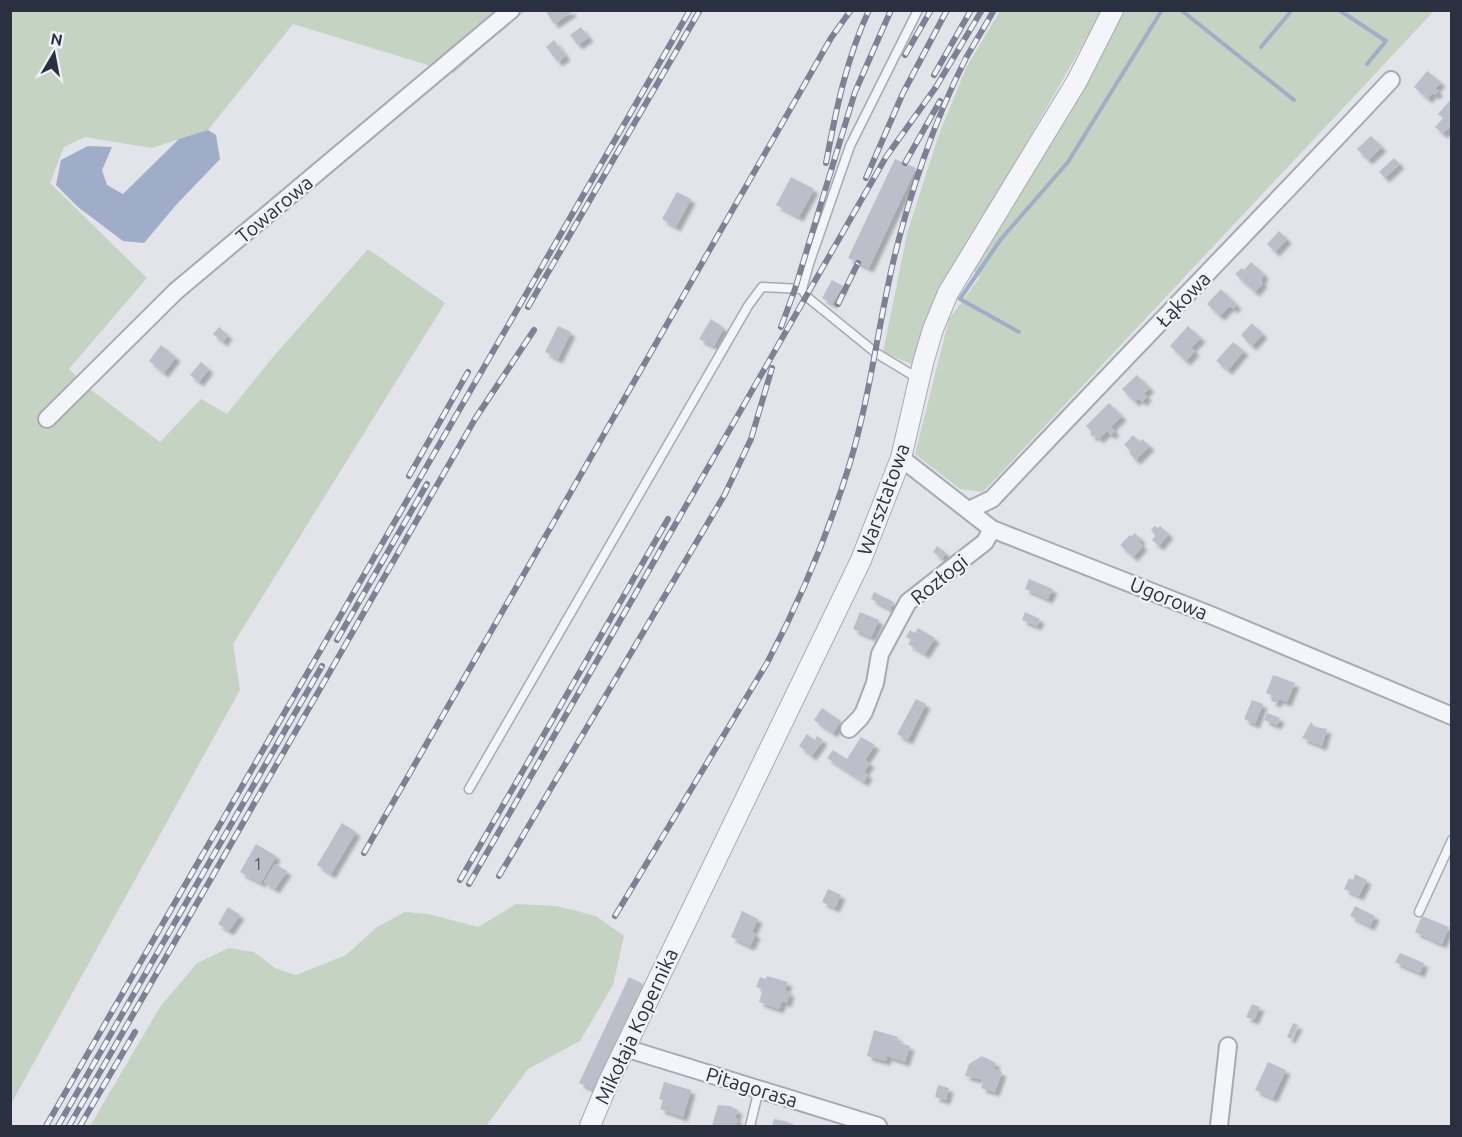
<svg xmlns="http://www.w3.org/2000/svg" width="1462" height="1137" font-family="Ubuntu,sans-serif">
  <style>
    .green { fill: #c5d3c3 }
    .water { fill: #9fadc8 }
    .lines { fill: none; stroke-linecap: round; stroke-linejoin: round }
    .stream { stroke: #9fadc8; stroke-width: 4 }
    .building { fill: #bcbfc9; filter: url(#shadow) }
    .service-casing { stroke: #a7aab4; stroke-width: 11 }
    .minor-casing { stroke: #a7aab4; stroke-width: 20 }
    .tertiary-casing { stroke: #a7aab4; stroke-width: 22 }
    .service { stroke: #f4f5f8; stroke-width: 8 }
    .minor { stroke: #f4f5f8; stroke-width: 16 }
    .tertiary { stroke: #f4f5f8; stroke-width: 20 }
    .rail-casing { stroke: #7c8193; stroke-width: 6 }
    .rail { stroke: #f1f3f7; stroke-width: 4; stroke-dasharray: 11; stroke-linecap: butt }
    .labels { text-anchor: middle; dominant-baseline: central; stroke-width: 4.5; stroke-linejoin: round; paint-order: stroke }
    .number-label { font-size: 16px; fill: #4f5463 }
    .street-label { font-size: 20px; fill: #2b3041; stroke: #f1f3f7 }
  </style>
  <defs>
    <filter id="shadow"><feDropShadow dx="4.5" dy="4.5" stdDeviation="1.5" flood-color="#0004"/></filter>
  </defs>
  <rect width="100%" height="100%" fill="#e2e4ea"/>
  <!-- green -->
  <path class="green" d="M11 11H526L504 27 454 73 293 24 208 130 152 148 85 137 64 147 50 183 147 278 69 369 90 389 160 442 201 399 227 414 273 357 368 249 445 303 233 644 240 690 11 1104Z
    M1000 11H1102L981 222 946 278 913 365 883 352 907 234 938 137 966 68Z
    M1120 11H1434L983 492 960 489 915 454 949 319 980 277 971 268 1039 163 1088 77Z
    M516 904 557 906 596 916 624 936 613 985 580 1041 528 1069 486 1126H90L160 1007 197 963 229 948 254 952 275 968 296 975 346 955 377 927 405 912 428 914 478 927Z"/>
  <!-- water -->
  <path class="water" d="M208 130 216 135 220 159 176 205 144 243 123 241 78 207 56 185 61 160 88 146 112 147 102 170 107 185 123 194 179 139Z"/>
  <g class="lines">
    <!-- stream -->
    <path class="stream" d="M1181 10 1294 100
      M1339 10 1386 41 1367 64
      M1261 47 1292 10
      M1019 332 960 299 1001 239 1068 162 1162 10"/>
  </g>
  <!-- building -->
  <path class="building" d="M545 10H571L572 12 554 24Z
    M581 27 589 37 578 45 570 35Z
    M554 40 566 56 558 62 546 47Z
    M1427 71 1441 82 1435 89 1439 91 1435 95 1432 93 1428 99 1414 87Z
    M1452 98V125L1443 134 1435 127 1443 118 1438 114Z
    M1371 136 1382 147 1368 160 1357 149Z
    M1394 158 1400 164 1385 178 1379 172Z
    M895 159 916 168 869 268 848 258Z
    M791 177 814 189 799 217 776 205Z
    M677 192 691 199 676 227 662 219Z
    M1279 231 1287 239 1275 252 1267 244Z
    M1251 262 1264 274 1261 281 1263 283 1255 292 1235 274 1242 268 1244 270Z
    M832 280 843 286 832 304 822 298Z
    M1221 289 1237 305 1233 309 1230 306 1220 316 1207 304Z
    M711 319 724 328 714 346 699 339Z
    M1252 323 1263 334 1252 346 1241 335Z
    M558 326 571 332 558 359 545 352Z
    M1188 326 1201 338 1191 348 1195 351 1186 361 1170 346Z
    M219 327 228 335 223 342 213 334Z
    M1233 342 1244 351 1228 370 1216 361Z
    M161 345 176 357 164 373 149 361Z
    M201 362 209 369 199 382 190 375Z
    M1137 375 1150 388 1144 393 1147 397 1142 402 1139 398 1135 402 1122 389Z
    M1109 403 1122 416 1111 427 1115 431 1111 435 1107 431 1099 439 1095 435 1093 437 1090 434 1092 432 1086 426Z
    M1133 435 1140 442 1142 439 1150 446 1136 460 1129 453 1131 451 1124 445Z
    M1155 526 1158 528 1160 526 1169 534 1159 546 1152 540 1155 536 1151 529Z
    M1135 533 1141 539 1139 542 1143 546 1133 557 1120 545 1130 535 1132 536Z
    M937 546 946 553 942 559 933 552Z
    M1029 579 1053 589 1048 599 1025 589Z
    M874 592 894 602 890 609 871 599Z
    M860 612 879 620 871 637 853 629Z
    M1025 612 1040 619 1037 626 1022 620Z
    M918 628 935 638 925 654 908 644 911 640 906 637 910 630 915 633Z
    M1273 675 1295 683 1287 702 1278 699 1277 703 1271 701 1273 696 1266 693Z
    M916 699 926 704 908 740 897 734Z
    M1252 700 1263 704 1255 724 1244 719Z
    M822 708 841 721 833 733 814 720Z
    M1267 713 1280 718 1277 725 1264 720Z
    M1311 722 1315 727 1327 729 1322 746 1302 738Z
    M807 734 815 740 817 736 823 740 812 756 799 746Z
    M861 737 875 745 865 760 870 763 864 772 868 775 864 782 827 758 833 750 847 759Z
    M342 823 356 832 331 874 317 865Z
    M256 844 276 856 261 883 240 872Z
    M275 864 287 871 275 889 264 882Z
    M1355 874 1367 880 1359 896 1344 889 1349 878 1353 880Z
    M828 889 841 895 835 908 822 902Z
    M1355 906 1375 916 1370 926 1350 916Z
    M228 907 240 915 229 931 218 924Z
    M742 911 758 919 752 932 756 934 750 946 731 937Z
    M1422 916 1449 927 1442 944 1415 932Z
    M1400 953 1424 963 1420 973 1395 962Z
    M767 976 788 982 785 991 790 992 787 1003 782 1001 779 1009 759 1002 763 989 756 987 760 977 766 979Z
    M629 977 643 984 593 1089 579 1083Z
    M1252 1004 1260 1007 1254 1020 1246 1017Z
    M1293 1023 1298 1025 1291 1039 1287 1037Z
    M874 1030 898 1037 897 1042 910 1046 905 1062 887 1056 886 1061 867 1056Z
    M982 1056 996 1063 994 1069 1002 1072 995 1092 981 1088 983 1082 980 1079 965 1076 969 1064Z
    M1268 1062 1286 1070 1273 1098 1255 1090Z
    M664 1082 691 1090 683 1117 660 1109 663 1100 659 1099Z
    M938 1085 949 1088 946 1100 935 1097Z
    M718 1105 730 1106 738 1110 735 1118 738 1119 736 1126H712Z
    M774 1119 785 1121 797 1126H772Z"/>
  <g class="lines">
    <defs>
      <path id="service" d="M918 10 850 146 809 264 802 289 807 297 876 353 919 379
        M469 789 748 306 762 287 802 289
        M1419 912 1452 840
        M750 1126 759 1089"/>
      <path id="minor" d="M47 419 176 291 511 10
        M901 458 992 529 1213 616 1452 716
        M969 510 992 499C1124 358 1259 221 1391 80
        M849 729 860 718 864 712 875 683 880 654 908 602 985 542 992 529
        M625 1048 878 1126
        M1219 1126 1228 1046"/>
      <path id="tertiary" d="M590 1126 608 1083 861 560 901 458 923 363 933 329 948 293 1077 81 1113 10"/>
    </defs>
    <!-- service casing -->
    <use href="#service" class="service-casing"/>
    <!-- minor casing -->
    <use href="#minor" class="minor-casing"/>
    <!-- tertiary casing -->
    <use href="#tertiary" class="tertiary-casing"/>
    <!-- service -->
    <use href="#service" class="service"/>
    <!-- minor -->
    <use href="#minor" class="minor"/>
    <!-- tertiary -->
    <use href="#tertiary" class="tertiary"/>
    <defs>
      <path id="rail" d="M905 55 931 10
        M934 75 971 10
        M826 163C836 110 846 60 869 10
        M905 163 940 101
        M866 178 903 93 947 10
        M838 304 858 263
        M528 307 700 10
        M781 327 795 289 855 92 891 10
        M409 476 468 372
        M337 640 427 484
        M364 853 831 38 851 10
        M499 876 725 494 751 439 772 368
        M460 880 668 519
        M469 884 886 157 936 87 982 10
        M615 916 767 663C800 601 828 534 849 466 869 401 877 333 892 267 908 198 934 121 966 58 975 42 985 26 994 10
        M46 1126 690 10
        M58 1126 322 666
        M69 1126 475 419 534 330
        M80 1126 135 1032"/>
    </defs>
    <!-- rail casing -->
    <use href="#rail" class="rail-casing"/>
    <!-- rail -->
    <use href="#rail" class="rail"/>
  </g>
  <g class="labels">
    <!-- number labels -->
    <g class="number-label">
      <text x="258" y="864">1</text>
    </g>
    <!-- street labels -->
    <g class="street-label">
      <text transform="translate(274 209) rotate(-40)">Towarowa</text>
      <text transform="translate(1183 299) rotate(-46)">Łąkowa</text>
      <text transform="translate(883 499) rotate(-70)">Warsztatowa</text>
      <text transform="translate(939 579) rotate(-39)">Rozłogi</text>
      <text transform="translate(1169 598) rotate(22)">Ugorowa</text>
      <text transform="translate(636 1026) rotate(-65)">Mikołaja Kopernika</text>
      <text transform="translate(752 1087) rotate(17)">Pitagorasa</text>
    </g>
  </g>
  <!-- border -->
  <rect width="1462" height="1137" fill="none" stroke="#2b3041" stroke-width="24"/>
  <!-- north arrow -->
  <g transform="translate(54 54) rotate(10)" stroke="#f1f3f7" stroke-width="4.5" paint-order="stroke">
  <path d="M0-4.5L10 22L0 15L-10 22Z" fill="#2b3041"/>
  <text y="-9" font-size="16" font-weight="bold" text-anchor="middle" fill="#2b3041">N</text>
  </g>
</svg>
